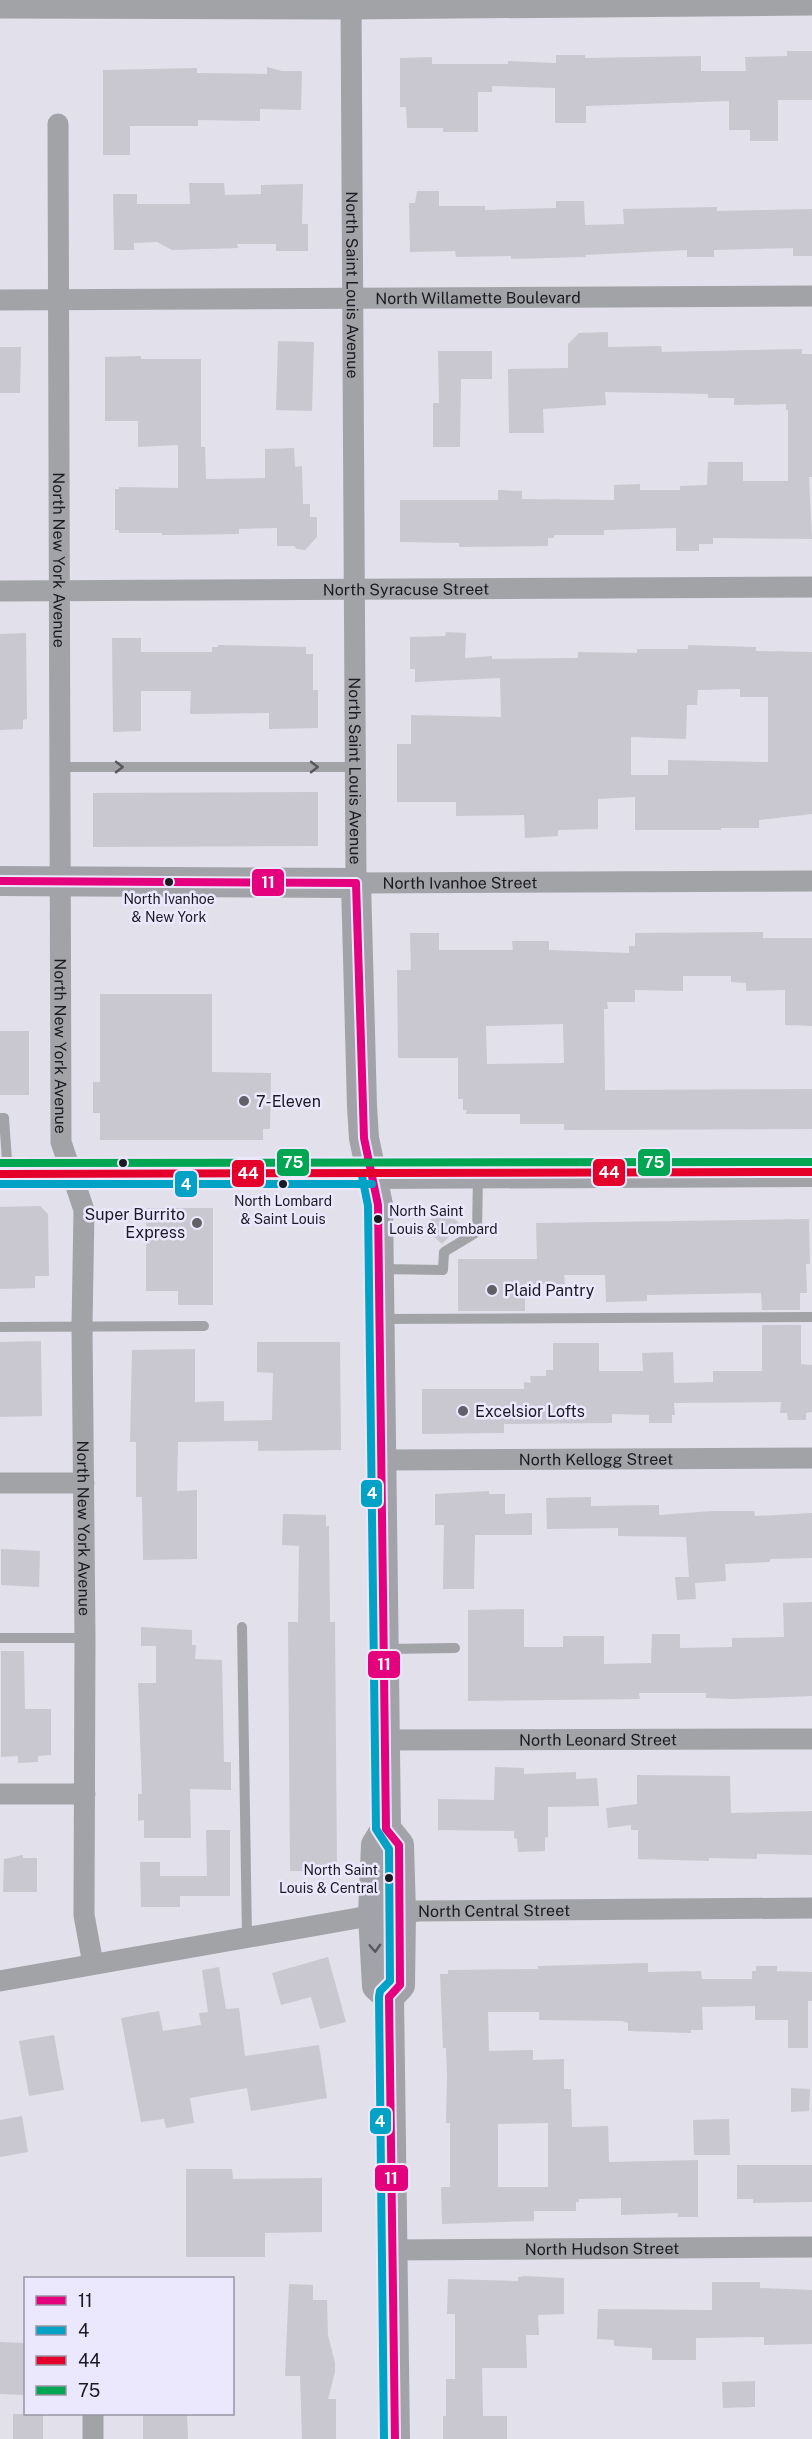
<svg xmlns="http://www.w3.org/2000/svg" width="812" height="2439" font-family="'Public Sans',sans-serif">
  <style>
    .building { fill: #c9c7d0; fill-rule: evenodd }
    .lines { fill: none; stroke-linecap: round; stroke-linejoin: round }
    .service { stroke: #a2a3a7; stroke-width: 10 }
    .minor { stroke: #a2a3a7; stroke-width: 21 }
    .tertiary { stroke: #a2a3a7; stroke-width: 27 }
    .secondary { stroke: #a2a3a8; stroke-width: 30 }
    .bus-1-casing { stroke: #ebe8fd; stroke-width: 12 }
    .bus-2-casing { stroke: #ebe8fd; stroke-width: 12 }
    .bus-3-casing { stroke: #ebe8fd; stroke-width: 12 }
    .bus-4-casing { stroke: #ebe8fd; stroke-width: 12 }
    .bus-1 { stroke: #e5007d; stroke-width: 8 }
    .bus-2 { stroke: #01a2c5; stroke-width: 8 }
    .bus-3 { stroke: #e4002b; stroke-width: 8 }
    .bus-4 { stroke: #00a651; stroke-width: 8 }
    .oneway { stroke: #58575d }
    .oneway2 { stroke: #58575e }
    .bus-dot { fill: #1b1921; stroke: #ebe8fd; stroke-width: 2 }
    .poi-dot { fill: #615f68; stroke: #ebe8fd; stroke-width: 2 }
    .labels { text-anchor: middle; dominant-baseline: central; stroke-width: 5; stroke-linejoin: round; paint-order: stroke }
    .bus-label { font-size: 14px; fill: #1b1921; stroke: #ebe8fd }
    .street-label { font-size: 16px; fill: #1b1921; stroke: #ebe8fd }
    .poi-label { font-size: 16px; fill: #1b1921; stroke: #ebe8fd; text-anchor: start }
    .line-badge { stroke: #ebe8fd; stroke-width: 2 }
    .badge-label { font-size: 16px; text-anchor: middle; font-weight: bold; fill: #fff }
  </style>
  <rect width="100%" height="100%" fill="#e2e0eb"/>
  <!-- building -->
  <path class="building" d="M787 51H812V100H778V141H750V130H729V101L586 106V123H555V88L492 86V92H478V132H443V128H407L406 107H400V58L432 57V64H508V61L556 63V55H585V58L701 56V71H746L745 57 787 56Z
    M267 67 282 71H302L301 110 260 109V121L198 120V126H130V155H103V70L197 68V73L267 74Z
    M189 183H224L225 195 261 194V185L303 184 302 224H308V251H276V244H237L238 248 172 250 157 242 134 243V250H114L113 194H137V204H190Z
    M417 191H439V206H485V210L556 208V201H584L585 225 624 224 623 209 717 207V211L812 209V256H793V248L714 250V257H687V250L585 255 586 257 511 259V256L456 257 455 251 410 252 409 203H415Z
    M608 332V347L661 346 662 352 802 349V354H812V477H809L812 539 713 538V544H699V551H676V528L604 530V535H554V538H548V546L459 547V543L400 542V500H498V490L522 491V499L614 500V485L640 484V490H680V486L707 485 708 462H743V481H788V410H786V404L734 405V398H708V394L605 392 606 405 543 409 544 433H509L508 369 568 368V344L579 333Z
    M278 341 314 342 312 411 276 410Z
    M0 347H21L20 393H0Z
    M438 351H492V379H461L460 447H433V403H439Z
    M141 356V359H201V447H205L206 479 265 478V449L294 448 295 467 302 466 303 504H310V517H317V537L305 550 297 549 294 546H277V528L239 529V534L173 535H162V533H119V530H115V489H119V487L178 488V445L138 447V421H105V357Z
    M446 632 466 633 465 658 492 656V659L578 658V652L637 653V649H688V645L756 647V651L812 652V814L759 820V828H721V830H635V797L598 799V829L558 830V836L525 838 524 815 456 816V802H397V744H411V715L501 717 500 678 415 682V669H410V637L445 636ZM740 689V697H768V762L668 760V775H631V737L686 739 687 705H697L698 690Z
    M26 633 27 719 23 720V729L0 730V634Z
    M112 638H141V652H212V647H218V645L306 647V654H313V690H318V728L269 729V713L190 714 191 691H141V731L113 732Z
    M318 792V846L93 847V793Z
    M763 932V938H812V1026L785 1025V990L746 991V983L731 982V976H683V991L635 990V1002H607L608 1009H604L605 1090 812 1089V1129L564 1130V1124H520V1114H466L467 1110H463V1099H458V1058H398L397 970H411L410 933H439V950H513L512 941H549V950L629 953V946H635V933ZM563 1024 564 1063 487 1064 486 1026Z
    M100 994H212V1072L271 1073 270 1129H263V1140H100V1113H93V1082H100Z
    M0 1031H29V1095H0Z
    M40 1206 48 1214 49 1276H35V1288L0 1289V1207Z
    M441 1207 461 1225 442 1244 424 1228Z
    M146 1208H213V1305H178V1291H146Z
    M809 1219 810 1264H806L807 1293H800V1310H762L761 1293 647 1295V1301L606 1302 605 1275H564L565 1284H525V1311H458V1259H537L536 1223Z
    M762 1325H801V1364L812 1365V1412L806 1413V1420H788L787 1413H780L781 1402 674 1403 675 1415H672V1423H649V1415L612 1414V1423L504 1424V1433L422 1434V1389H524V1382L531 1383 530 1376H546V1370H553V1343H599V1371H643L642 1353 673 1352 674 1383 713 1382V1371H762Z
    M41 1341 42 1416 0 1417V1342Z
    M257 1342H340L341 1450 258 1451V1441L178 1442 177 1491 197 1490V1559L143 1560 142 1497H136V1442H130L132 1350 195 1349V1402L224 1401V1421L272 1420 273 1373 257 1372Z
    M489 1491V1494H505V1514L532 1513V1535H475L474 1589H443L444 1525H435V1494Z
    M591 1497V1506L659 1505V1515L712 1511H754L755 1516 812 1513V1558L770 1559V1562L725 1564 726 1581 695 1583 696 1599 677 1600 675 1577H689L686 1537 618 1536V1528L547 1529 546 1498Z
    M283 1514 326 1515V1526H329L330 1622H335L337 1871H290L288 1622H298L299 1546 282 1545Z
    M1 1549 40 1551 39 1587 1 1585Z
    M812 1602V1696L733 1699 706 1698V1693H639L640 1699 468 1701V1610L524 1609V1647H563V1636H604V1664L651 1663 652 1634H680V1648L732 1647V1638L784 1637 783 1603Z
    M141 1627 192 1630V1645H196L195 1659 222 1660 224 1762H231V1790L190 1789 191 1838H144V1820L138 1821V1794H142L138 1683H156V1646H141Z
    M1 1651H24L25 1709H51V1755L38 1756V1762L18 1763V1756L1 1757Z
    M495 1767 524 1768V1774L576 1772V1779L597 1778 599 1806 548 1807V1838L545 1837V1851L518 1852 517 1839 514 1838V1831L438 1830V1799L494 1800Z
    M637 1775 730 1776 731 1813 812 1811V1855L757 1854V1859L709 1858V1861L638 1859V1830H631V1825L608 1828 606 1808 637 1804Z
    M206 1830H230V1896H180V1907H141L140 1862H160V1876H207Z
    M23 1855V1858H37V1892H3L4 1859Z
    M328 1957 346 2022 320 2029 311 1997 281 2005 272 1973Z
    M648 1963V1972L701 1971 702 1979H752V1971H756V1966H777V1971L812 1972V2001H808V2048H788V2020H755V2006L702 2007 703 2030H691V2033L628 2031V2023L622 2021 539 2020V2012H488L489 2051 533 2050V2060L564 2059V2089H571L572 2127 608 2126 609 2162 698 2160V2217H678V2213L621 2215V2198L579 2199V2202H576V2211H534V2221L442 2224 441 2187H450V2123H446L447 2076 446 2048H443L440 1974H448V1970L538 1969V1966ZM548 2123V2187H498V2124Z
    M219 1967 226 2009 239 2008 245 2056 319 2045 327 2098 251 2111 247 2088 190 2098 194 2123 166 2128 164 2119 141 2122 121 2018 159 2011 163 2031 201 2025 199 2013 208 2012 202 1970Z
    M54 2035 64 2090 29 2096 19 2041Z
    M791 2088 810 2089 809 2111 791 2112Z
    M22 2116 28 2152 0 2157V2120Z
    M729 2119 730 2155H694L693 2120Z
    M737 2165H812V2202L753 2203V2199H737Z
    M186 2169H232L233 2179 322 2178V2232L265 2233V2257H186Z
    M525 2276 564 2278V2314L538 2315 539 2335H526L527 2368H482L483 2416H507V2439H443V2416H446V2379H455V2314H447L448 2279 518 2281V2277Z
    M712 2282H760V2288L812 2290V2344L764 2345V2337L696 2338V2360H652V2348L614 2346V2340L597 2339 598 2309 712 2310Z
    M289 2284 313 2285V2300H327L328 2335 335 2363V2372L328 2399H336V2439H302L300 2376H285Z
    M0 2342 26 2343V2395L0 2394Z
    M755 2381V2407L723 2408 722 2382Z
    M13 2414H43V2439H13Z
    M143 2414H187L188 2439H143Z"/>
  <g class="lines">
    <!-- service -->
    <path class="service" d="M60 767H355
      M0 1118H4L8 1174
      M382 1269 443 1270 444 1252 477 1232 478 1174
      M380 1319 812 1317
      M0 1327 204 1326
      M242 1627 247 1937
      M0 1638H85
      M386 1649 455 1648"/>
    <!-- minor -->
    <g class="minor">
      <path id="s1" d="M351 0 356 883 812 881"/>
      <path d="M0 8 350 9 812 5"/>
      <path id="s2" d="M58 124 61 1142 84 1210 82 1327 85 1638 84 1915 93 1964"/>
      <path id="s3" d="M0 300 812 296"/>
      <path id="s4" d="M0 591 812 587"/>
      <path id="s5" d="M382 1460 812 1458"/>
      <path d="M0 1483H84"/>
      <path id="s6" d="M385 1740 812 1739"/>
      <path d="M0 1794H85"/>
      <path id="s7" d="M0 1981 358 1918 418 1911 812 1908"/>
      <path id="s8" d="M392 2250 812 2247"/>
      <path d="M93 2414V2439"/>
    </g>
    <!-- tertiary -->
    <path class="tertiary" d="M0 1174H372"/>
    <!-- secondary -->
    <path class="secondary" d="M0 881 356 883 362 1106 364 1138 378 1205 386 1829 376 1845 373 1915 377 1986 389 1997
      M372 1174 812 1172
      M386 1829 399 1845 401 1913 400 1985 389 1997 395 2439"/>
    <defs>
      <path id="bus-1" d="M0 881 356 883
        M356 883 364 1138 378 1205 386 1829 399 1845 400 1985 389 1997 395 2439"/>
      <path id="bus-2" d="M362 1176 368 1206 376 1829 389 1849 390 1981 380 1991 379 1997 384 2439
        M0 1184H372"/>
      <path id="bus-3" d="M0 1174 812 1172"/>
      <path id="bus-4" d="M0 1163 812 1162"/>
    </defs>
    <!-- bus-1 casing -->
    <use href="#bus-1" class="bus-1-casing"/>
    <!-- bus-2 casing -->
    <use href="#bus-2" class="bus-2-casing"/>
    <!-- bus-3 casing -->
    <use href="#bus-3" class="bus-3-casing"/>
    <!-- bus-4 casing -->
    <use href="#bus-4" class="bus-4-casing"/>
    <!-- bus-1 -->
    <use href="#bus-1" class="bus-1"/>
    <!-- bus-2 -->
    <use href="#bus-2" class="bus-2"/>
    <!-- bus-3 -->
    <use href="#bus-3" class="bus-3"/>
    <!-- bus-4 -->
    <use href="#bus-4" class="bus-4"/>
  </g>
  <!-- one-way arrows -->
  <defs><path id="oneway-chevron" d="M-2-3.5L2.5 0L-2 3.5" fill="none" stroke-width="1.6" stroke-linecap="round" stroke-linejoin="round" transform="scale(1.5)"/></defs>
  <g class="oneway">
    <use href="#oneway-chevron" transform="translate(119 767)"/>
    <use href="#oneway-chevron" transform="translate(314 767)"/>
  </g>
  <use class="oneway2" href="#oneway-chevron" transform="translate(375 1948) rotate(87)"/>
  <!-- markers -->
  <g class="bus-dot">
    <circle cx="169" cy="882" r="5"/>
    <circle cx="123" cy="1163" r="5"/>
    <circle cx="283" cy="1184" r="5"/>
    <circle cx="378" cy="1219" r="5"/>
    <circle cx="389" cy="1878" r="5"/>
  </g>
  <g class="poi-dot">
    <circle cx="244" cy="1101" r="6"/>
    <circle cx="197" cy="1223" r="6"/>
    <circle cx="492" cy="1290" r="6"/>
    <circle cx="463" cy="1411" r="6"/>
  </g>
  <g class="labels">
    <!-- bus labels -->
    <g class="bus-label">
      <text x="169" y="899">North Ivanhoe<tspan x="169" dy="18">&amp; New York</tspan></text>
      <text x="283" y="1201">North Lombard<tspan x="283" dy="18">&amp; Saint Louis</tspan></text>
      <text x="389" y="1211" text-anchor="start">North Saint<tspan x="389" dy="18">Louis &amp; Lombard</tspan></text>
      <text x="378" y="1870" text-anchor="end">North Saint<tspan x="378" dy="18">Louis &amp; Central</tspan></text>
    </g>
    <!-- street labels -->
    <g class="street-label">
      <text stroke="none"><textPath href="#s1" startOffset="285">North Saint Louis Avenue</textPath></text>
      <text stroke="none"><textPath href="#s3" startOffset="478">North Willamette Boulevard</textPath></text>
      <text stroke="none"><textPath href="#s2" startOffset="436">North New York Avenue</textPath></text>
      <text stroke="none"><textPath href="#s4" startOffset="406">North Syracuse Street</textPath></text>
      <text stroke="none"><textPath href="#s1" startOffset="771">North Saint Louis Avenue</textPath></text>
      <text stroke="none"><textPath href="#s1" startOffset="987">North Ivanhoe Street</textPath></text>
      <text stroke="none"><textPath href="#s2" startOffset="922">North New York Avenue</textPath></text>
      <text stroke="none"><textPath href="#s5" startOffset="214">North Kellogg Street</textPath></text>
      <text stroke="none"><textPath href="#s2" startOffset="1408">North New York Avenue</textPath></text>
      <text stroke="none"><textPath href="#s6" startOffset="213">North Leonard Street</textPath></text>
      <text stroke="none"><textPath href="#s7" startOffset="500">North Central Street</textPath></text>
      <text stroke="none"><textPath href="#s8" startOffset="210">North Hudson Street</textPath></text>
    </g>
    <!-- poi labels -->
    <g class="poi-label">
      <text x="256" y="1101">7-Eleven</text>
      <text x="185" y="1214" text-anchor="end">Super Burrito<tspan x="185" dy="18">Express</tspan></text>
      <text x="504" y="1290">Plaid Pantry</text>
      <text x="475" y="1411">Excelsior Lofts</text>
    </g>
  </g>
  <g class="line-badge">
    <rect x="251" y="868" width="34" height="29" rx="6" fill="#e5007d"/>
    <rect x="637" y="1148" width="34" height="29" rx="6" fill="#00a651"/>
    <rect x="276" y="1148" width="34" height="29" rx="6" fill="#00a651"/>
    <rect x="592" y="1158" width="34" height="29" rx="6" fill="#e4002b"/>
    <rect x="231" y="1159" width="34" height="29" rx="6" fill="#e4002b"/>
    <rect x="174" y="1170" width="24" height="28" rx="6" fill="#01a2c5"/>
    <rect x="360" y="1479" width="23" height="29" rx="6" fill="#01a2c5"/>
    <rect x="367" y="1650" width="34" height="29" rx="6" fill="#e5007d"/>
    <rect x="369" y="2107" width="23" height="28" rx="6" fill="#01a2c5"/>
    <rect x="374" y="2164" width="35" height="28" rx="6" fill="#e5007d"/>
  </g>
  <g class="badge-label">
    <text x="268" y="888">11</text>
    <text x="654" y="1168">75</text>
    <text x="293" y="1168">75</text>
    <text x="609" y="1178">44</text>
    <text x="248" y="1179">44</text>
    <text x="186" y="1190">4</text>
    <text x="372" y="1499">4</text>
    <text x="384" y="1670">11</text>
    <text x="380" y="2127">4</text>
    <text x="391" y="2184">11</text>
  </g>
  <!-- legend -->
  <rect x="24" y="2277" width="210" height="138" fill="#ebe8fd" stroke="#9895a5" stroke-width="1.5"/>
  <rect x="36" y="2296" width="30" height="9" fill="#e5007d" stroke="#9895a5" stroke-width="1.5"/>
  <text x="78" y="2307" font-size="18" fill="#1b1921">11</text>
  <rect x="36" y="2326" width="30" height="9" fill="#01a2c5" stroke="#9895a5" stroke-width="1.5"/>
  <text x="78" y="2337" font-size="18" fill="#1b1921">4</text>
  <rect x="36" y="2356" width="30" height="9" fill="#e4002b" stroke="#9895a5" stroke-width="1.5"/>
  <text x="78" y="2367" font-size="18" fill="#1b1921">44</text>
  <rect x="36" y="2386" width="30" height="9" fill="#00a651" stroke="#9895a5" stroke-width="1.5"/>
  <text x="78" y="2397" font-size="18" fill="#1b1921">75</text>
</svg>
